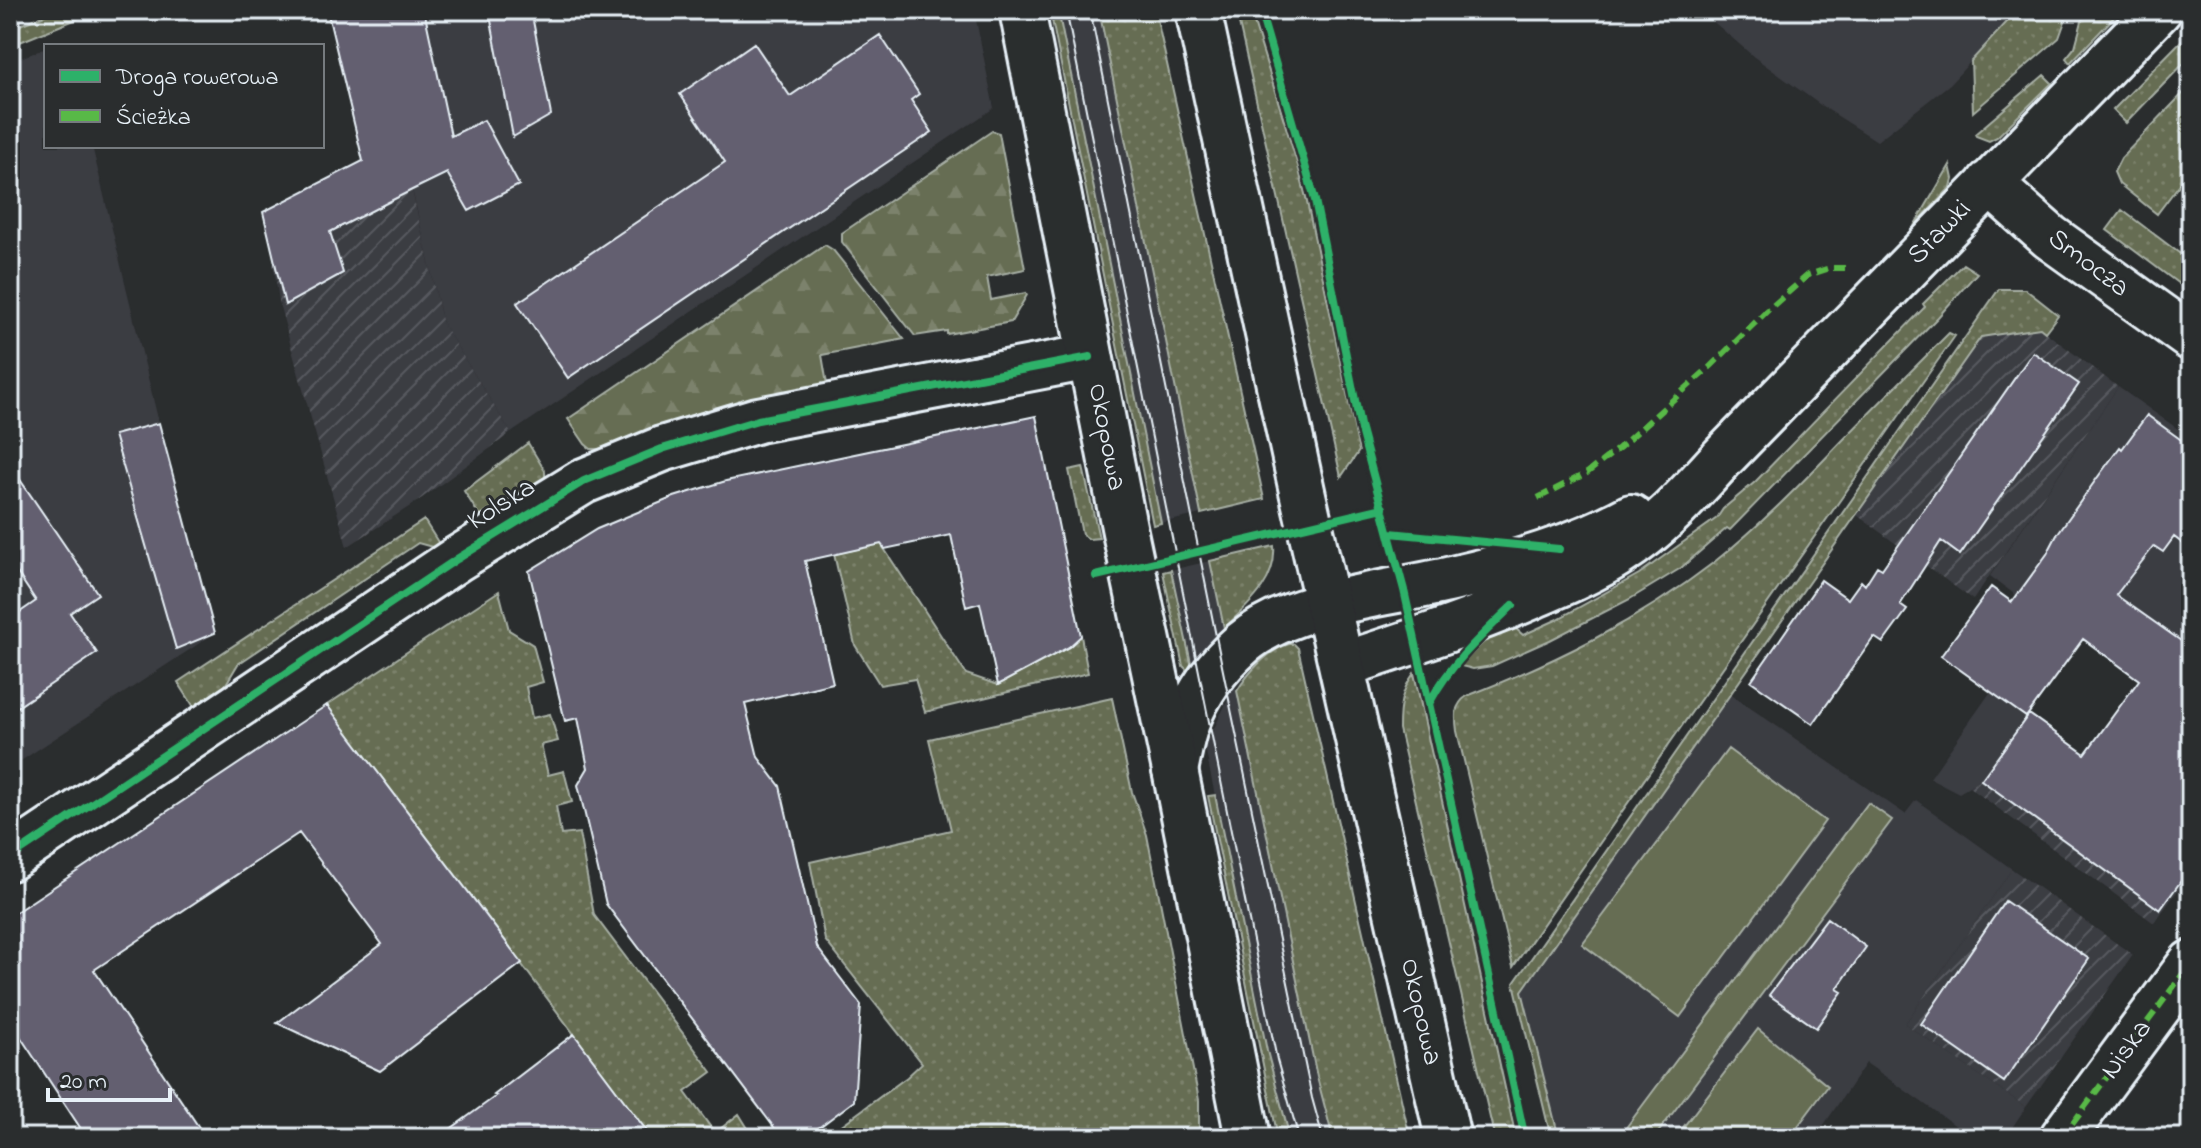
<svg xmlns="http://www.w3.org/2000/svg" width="2201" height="1148" font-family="'Indie Flower',sans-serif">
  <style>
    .built { fill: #3b3c42 }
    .industrial { fill: url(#industrial-furrows) }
    .grass { fill: url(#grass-dots); stroke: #a7afa5; stroke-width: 2 }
    .forest { fill: url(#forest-firs); stroke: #a7afa5; stroke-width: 2 }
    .garden { fill: #666d52; stroke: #a7afa5; stroke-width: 2 }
    .building { fill: #635e6f; stroke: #e8f1f8; stroke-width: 2 }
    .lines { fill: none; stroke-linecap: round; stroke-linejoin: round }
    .minor-casing { stroke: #e8f1f8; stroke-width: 50 }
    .major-casing { stroke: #e8f1f8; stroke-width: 50 }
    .minor { stroke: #2a2d2e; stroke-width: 44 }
    .major { stroke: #2a2d2e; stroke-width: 44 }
    .tram { stroke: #e8f1f8; stroke-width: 2 }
    .quiet { stroke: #58b947; stroke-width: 6; stroke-dasharray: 12 6; stroke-linecap: butt }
    .cycleway-casing { stroke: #2a2d2e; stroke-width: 13 }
    .cycleway { stroke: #2db169; stroke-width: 8 }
    .labels { text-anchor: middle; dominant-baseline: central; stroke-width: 6; stroke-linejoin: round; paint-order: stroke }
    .street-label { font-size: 28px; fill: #e8f1f8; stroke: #2a2d2e }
  </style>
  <defs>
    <pattern id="industrial-furrows" width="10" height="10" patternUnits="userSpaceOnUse" patternTransform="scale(2)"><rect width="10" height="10" fill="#3b3c42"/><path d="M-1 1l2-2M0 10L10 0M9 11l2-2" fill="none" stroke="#57595e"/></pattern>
    <pattern id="grass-dots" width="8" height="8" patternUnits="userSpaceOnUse" patternTransform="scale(2)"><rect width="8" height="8" fill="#666d52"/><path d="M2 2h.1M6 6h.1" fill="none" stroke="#7c826c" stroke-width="1.8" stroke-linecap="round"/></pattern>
    <pattern id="forest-firs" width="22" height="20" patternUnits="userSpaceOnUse" patternTransform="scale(2)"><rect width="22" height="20" fill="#666d52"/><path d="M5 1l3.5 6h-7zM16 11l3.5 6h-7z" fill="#7c826c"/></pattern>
  </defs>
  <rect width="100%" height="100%" fill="#2a2d2e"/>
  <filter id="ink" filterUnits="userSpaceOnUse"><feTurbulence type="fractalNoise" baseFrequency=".0125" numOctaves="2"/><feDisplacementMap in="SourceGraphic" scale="16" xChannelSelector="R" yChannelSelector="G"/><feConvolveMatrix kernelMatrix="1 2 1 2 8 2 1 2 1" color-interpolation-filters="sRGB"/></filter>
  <g filter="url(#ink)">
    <!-- built -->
    <path class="built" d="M371 10H974L994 108 511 433 443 324Z
      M1058 10H1099L1201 514 1161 523Z
      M1700 10H2018L1950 84 1877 141 1819 104 1754 57Z
      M46 48V146H92L159 423 215 633 10 768V62Z
      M2118 387 2191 438V718L2097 649 2082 640 1981 780 1959 793 1930 778 2044 616 1990 576Z
      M1210 561 1225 634 1192 668 1171 570Z
      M1235 685 1317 1077 1333 1138H1290L1267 1051 1205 747Z
      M1730 694 1905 814 1916 800 2012 869 1905 1024 2026 1107 2005 1138H1973L1866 1063 1815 1138H1559L1522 991Z"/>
    <!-- industrial -->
    <path class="industrial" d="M412 190 443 324 511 433 418 501 347 547 280 307 273 263Z
      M2040 328 2118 387 1973 600 1854 513 1981 337Z
      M1981 780 2153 858 2185 881 2154 923 1969 787Z
      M2012 869 2133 955 2026 1107 1905 1024Z"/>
    <!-- grass -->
    <path class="grass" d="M57 10H99L10 46V29Z
      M1050 10H1058L1161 523 1153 525Z
      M1099 10H1155L1264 499 1201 514Z
      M1236 10H1250L1298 166 1307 202 1359 451 1341 477Z
      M2018 10H2069L2059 38 1973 112 1971 61Z
      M2085 10H2121L2070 63 2066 58 2075 47Z
      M2191 31V56L2126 123 2113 110Z
      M2044 75 2052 83 1997 137 1989 141 1976 136 1975 134Z
      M2191 85V169L2157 214 2119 184 2114 172 2121 158Z
      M1950 165 1953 179 1951 187 1914 226Z
      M2122 210 2191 262V293L2107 230Z
      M1963 264 1977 273 1938 317 1730 530 1727 528 1681 568 1630 599 1550 640 1492 666 1473 669 1461 666C1475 650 1493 629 1515 628L1523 635 1556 620 1639 574 1717 518 1723 509 1755 482 1925 307 1923 304Z
      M1999 289H2025L2058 315 2045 332 2040 328 1981 337 1522 991 1559 1138H1551L1514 983Z
      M1949 333 1955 336 1513 967 1457 731C1455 716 1454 705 1467 696 1555 662 1638 621 1713 563 1760 526 1801 484 1842 441 1877 405 1913 369 1949 333Z
      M528 443 545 471V480L487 519 479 515 464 491Z
      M1083 467 1099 538 1089 539 1082 534 1069 470Z
      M424 520 443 550 418 543 238 664 217 699 204 707H194L178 682Z
      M881 544 966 674 998 685 1069 647 1081 636 1088 673 925 712 915 679 880 685 855 645 834 554Z
      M1274 546C1277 582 1248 605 1224 628L1210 561Z
      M1171 570 1192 668 1187 670 1183 666 1163 572Z
      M499 591 509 630 533 645 543 682 526 687 532 718 550 714 558 741 541 745 548 775 564 771 572 802 556 806 561 835 579 833 594 915 712 1072 685 1092 715 1133 739 1114 754 1138H652L327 705Z
      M1289 644H1294L1298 648 1410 1138H1333L1317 1077 1237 691C1248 673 1268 650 1289 644Z
      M1414 673 1516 1138H1494V1135L1399 729C1399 707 1401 691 1414 673Z
      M1112 698 1132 792 1147 835 1199 1100V1138H824L907 1077 922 1063 825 940 810 862 951 830 929 739Z
      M1215 795 1267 1051 1290 1138H1278L1208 796Z"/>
    <!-- forest -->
    <path class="forest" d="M992 131 999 133 1025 269 987 277 991 300 1026 293 1027 295 1011 322 947 334V331L915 336 842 242V233Z
      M825 245 833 250 904 339 822 355 828 390 606 449H591L585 444 568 419Z"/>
    <!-- garden -->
    <path class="garden" d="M1728 749 1825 821 1680 1017 1582 944Z
      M1868 803 1892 820 1654 1138H1636L1625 1129Z
      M1758 1029 1828 1086 1789 1138H1675Z"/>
    <!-- building -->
    <path class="building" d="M327 10H424L451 136 484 120 519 185 469 211 447 173 412 190 330 232 343 273 285 305 263 212 363 161Z
      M489 10H531L551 115 513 137Z
      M880 35 919 94 911 100 932 132 568 378 517 303 725 162 680 94 754 43 790 96Z
      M2033 352 2079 384 1960 555 1941 541 1900 605 1907 610 1883 643 1874 637 1813 724 1751 681 1821 580 1848 599 1861 581 1865 585 1877 566 1882 569Z
      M2147 415 2191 447V550L2174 537 2163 552 2154 546 2116 595 2191 648V867L2160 910 1981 780 2029 714 2085 754 2139 680 2083 639 2026 717 1941 656 1991 587 2012 602 2047 554 2058 533 2100 474 2120 447 2122 449Z
      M1036 416 1081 636 1069 647 998 685 980 603 966 607 951 535 885 549 881 544 805 561 833 683 745 704 758 757 780 786 817 947 861 1005 854 1101 805 1138H782L606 904 578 785 588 768 578 718 565 721 529 571 597 529 674 497 726 481Z
      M159 423 215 633 176 649 114 435Z
      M10 465 98 594 70 613 97 653 10 712V619L36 601 10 562Z
      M327 705 522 963 380 1071 277 1023 382 944 299 833 94 970 206 1138H87L10 1021V916Z
      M2005 901 2089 959 2004 1082 1921 1024Z
      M1827 918 1866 947 1837 989 1842 992 1816 1028 1769 995Z
      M574 1034 652 1138H438L496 1096 494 1095Z"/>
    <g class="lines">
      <defs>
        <path id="minor" d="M1989 183 2050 237 2191 338
          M1342 665C1407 644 1471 623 1533 596 1563 583 1592 571 1620 553 1660 528 1692 491 1723 457L2159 10
          M1175 770C1179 754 1181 737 1187 722 1198 692 1219 664 1243 643 1292 601 1390 594 1452 579 1513 565 1576 547 1631 517
          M10 858 457 559 584 481 662 449 758 420 1090 357
          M2062 1138 2191 963"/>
        <path id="major" d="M1022 10 1125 532 1175 770 1248 1138
          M1198 10 1302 491 1448 1138"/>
      </defs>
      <!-- minor casing -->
      <use href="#minor" class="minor-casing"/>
      <!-- major casing -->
      <use href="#major" class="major-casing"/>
      <!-- minor -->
      <use href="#minor" class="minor"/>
      <!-- major -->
      <use href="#major" class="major"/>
      <!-- tram -->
      <path class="tram" d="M1066 10 1277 1060 1299 1138
        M1090 10 1222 666 1312 1098 1323 1138"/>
      <!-- quiet -->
      <path class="quiet" d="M1538 498 1587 473 1619 448 1711 366 1768 310 1808 275 1830 268H1849
        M2062 1138 2191 963"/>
      <defs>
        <path id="cycleway" d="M1260 10 1315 200 1361 430 1404 590 1525 1138
          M1390 533 1559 549
          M1096 576 1383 508
          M1430 702C1450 664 1482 635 1513 605
          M10 858 457 559 584 481 662 449 758 420 1090 357"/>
      </defs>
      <!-- cycleway casing -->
      <use href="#cycleway" class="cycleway-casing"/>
      <!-- cycleway -->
      <use href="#cycleway" class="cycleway"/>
    </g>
  </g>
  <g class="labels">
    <!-- street labels -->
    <g class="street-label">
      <text transform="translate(1940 233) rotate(-46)">Stawki</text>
      <text transform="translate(2088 264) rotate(37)">Smocza</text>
      <text transform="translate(1106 437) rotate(79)">Okopowa</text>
      <text transform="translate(502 505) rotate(-32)">Kolska</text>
      <text transform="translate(1420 1012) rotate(77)">Okopowa</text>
      <text transform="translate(2127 1050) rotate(-54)">Niska</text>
    </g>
  </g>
  <!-- margin -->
  <rect width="2201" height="1148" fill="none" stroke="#2a2d2e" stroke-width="40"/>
  <rect x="20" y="20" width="2161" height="1108" fill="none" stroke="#e8f1f8" stroke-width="3" filter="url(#ink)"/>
  <!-- legend -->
  <rect x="44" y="44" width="280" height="104" fill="#2a2d2e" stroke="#767b7f" stroke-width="2"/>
  <rect x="60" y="70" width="40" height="12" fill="#2db169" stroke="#767b7f" stroke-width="2"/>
  <text x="116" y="84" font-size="24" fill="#e8f1f8">Droga rowerowa</text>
  <rect x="60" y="110" width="40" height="12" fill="#58b947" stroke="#767b7f" stroke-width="2"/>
  <text x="116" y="124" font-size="24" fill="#e8f1f8">Ścieżka</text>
  <!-- scale -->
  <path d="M48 1088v12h122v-12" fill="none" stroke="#e8f1f8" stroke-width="4"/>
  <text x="60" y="1088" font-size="24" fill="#e8f1f8" stroke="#2a2d2e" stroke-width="6" paint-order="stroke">20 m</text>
</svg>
